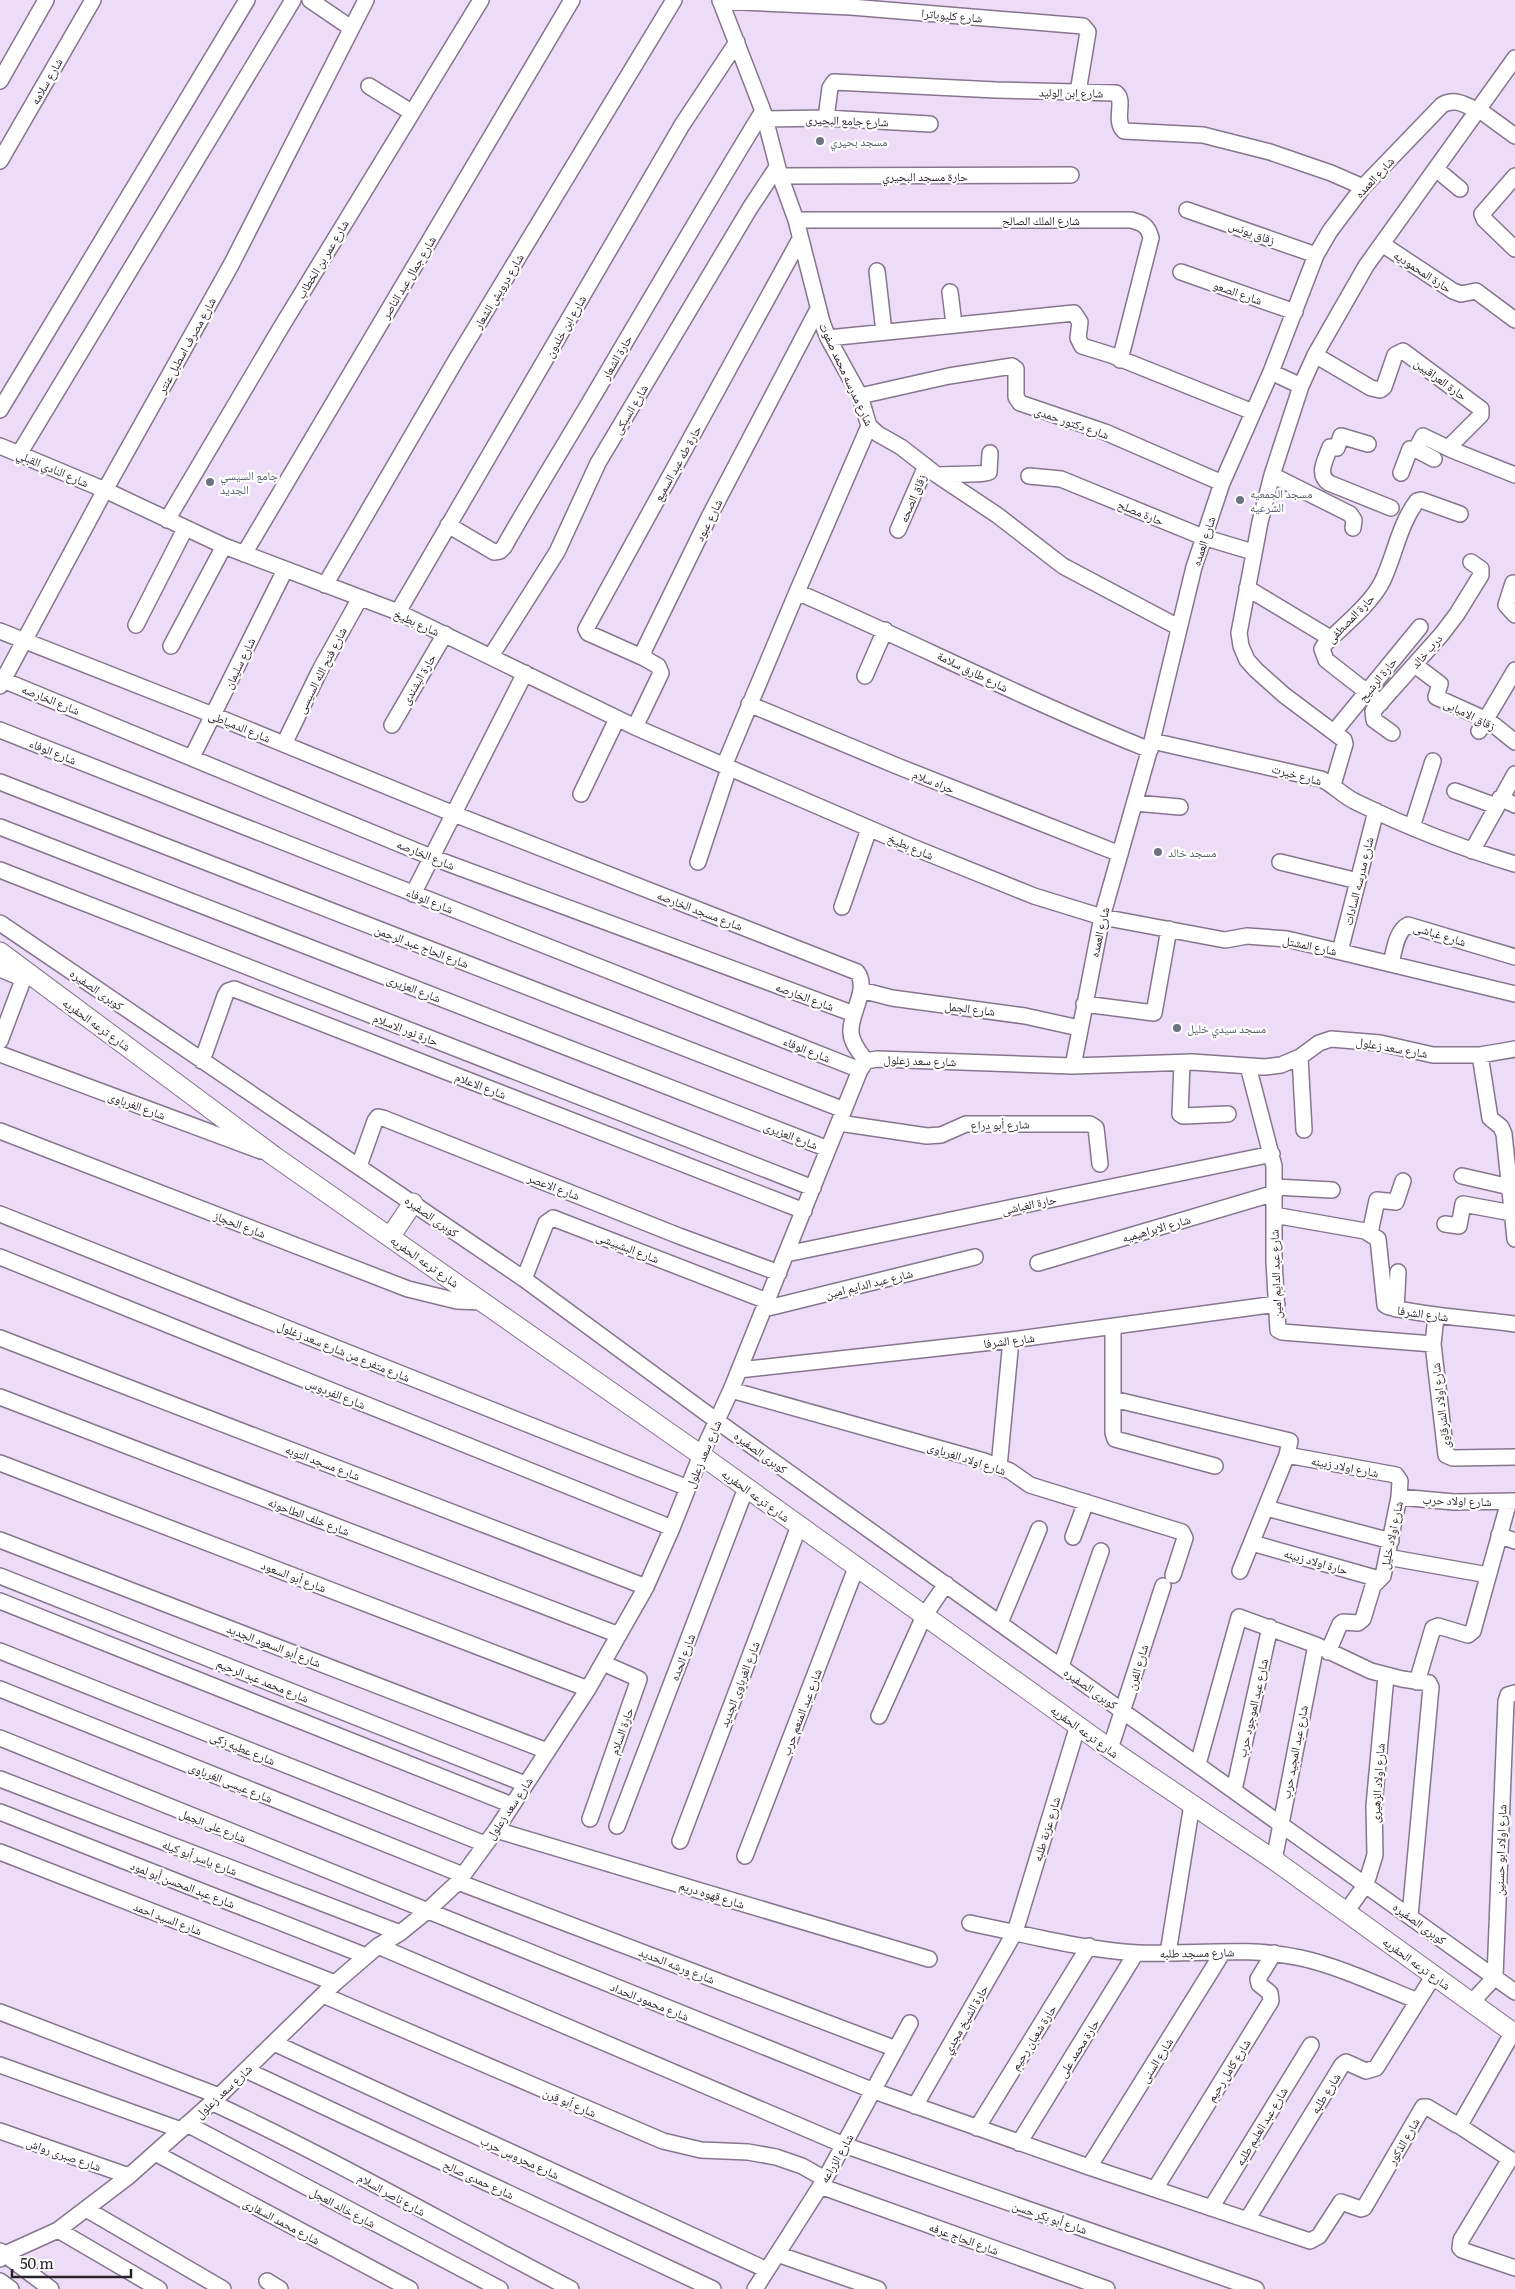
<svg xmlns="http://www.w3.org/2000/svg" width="1515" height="2289" font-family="Literata,'Noto Naskh Arabic',serif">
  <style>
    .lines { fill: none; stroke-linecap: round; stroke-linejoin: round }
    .minor-casing { stroke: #85758d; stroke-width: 18 }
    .tertiary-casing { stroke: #85758d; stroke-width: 21 }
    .minor { stroke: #fff; stroke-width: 15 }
    .tertiary { stroke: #fff; stroke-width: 19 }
    .worship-dot { fill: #6b7280; stroke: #fff; stroke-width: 2 }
    .labels { text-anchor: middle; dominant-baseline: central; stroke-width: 4.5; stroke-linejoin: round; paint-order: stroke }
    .street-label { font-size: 12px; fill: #29222c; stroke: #fff }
    .worship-label { font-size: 12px; fill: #5b616d; stroke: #fff; text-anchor: start }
  </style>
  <rect width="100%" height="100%" fill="#eddcf7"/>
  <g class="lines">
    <defs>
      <path id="minor" d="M310 0 351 28
        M720 0 763 111 780 176 796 220 822 322 828 338 860 396 869 426 878 434 901 447 937 475 997 515 1063 566 1178 627
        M720 1 851 7 1083 26 1088 32 1078 92
        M0 81 46 0
        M369 86 411 112
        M1478 109 1515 136
        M826 118 830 88 834 82 996 90 1116 93C1126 101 1113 120 1124 131L1203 135 1270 152 1331 173 1363 187
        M764 119 826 118 930 124
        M0 161 93 0
        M1436 169 1460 189
        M780 176 1071 175
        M1515 176 1482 214 1484 219 1515 249
        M1187 210 1316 255
        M796 220H1131C1143 223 1148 226 1151 238L1120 360
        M1382 244 1453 291 1461 294 1476 291 1515 320
        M877 271 884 332
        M1181 272 1295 312
        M950 292 954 324
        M828 338 1074 313 1080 322 1078 338 1082 346 1111 355 1253 412
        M1315 355 1371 388 1380 390 1384 387 1395 355 1403 351 1481 409V415L1452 444V450L1515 475
        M1271 372 1301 386
        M860 396 949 376 1012 366 1016 369V397L1020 403 1105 432 1222 483
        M0 410 247 0
        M1368 444 1341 436 1337 448 1330 447C1326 459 1316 474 1329 483L1391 508
        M0 446 105 490 224 546 398 612 635 727 910 846 1034 896 1102 917 1225 940 1247 936 1287 939 1515 994
        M1415 449 1434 459
        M19 454 293 0
        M1401 473 1410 449H1416L1423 436 1452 450
        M937 475C947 474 984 475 989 472L990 453
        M1272 475 1350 514 1354 520 1353 528
        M1029 476 1061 479 1203 537 1253 552
        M167 520 280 329 481 0
        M448 525 494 552 500 551 504 547C532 497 562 449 591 400 648 304 704 207 763 111
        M898 530 926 466
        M244 554 572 0
        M1513 583 1506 605 1515 615
        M325 585 456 360 674 0
        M1247 588 1330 638
        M797 592C915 643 1030 702 1150 750
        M398 612 682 125 737 42
        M136 625 185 529
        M0 631 213 715 454 814 857 972C870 989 849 1014 851 1033 852 1044 860 1053 866 1061
        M171 646 224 546
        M491 656 557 552 598 463 750 208 777 167
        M644 658 588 633 586 629 800 239
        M1415 665 1440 684 1436 697 1489 721 1515 742
        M865 676 885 630
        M3 680 431 857 854 1014
        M0 686 105 490 231 265 366 0
        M1381 703 1326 660 1322 649 1325 644C1342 627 1371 604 1382 582 1395 555 1399 525 1417 501L1421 500 1460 514
        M749 704 897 766 1120 854
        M392 725 445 634
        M635 727 661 673 658 666 644 658V650L709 517 818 309
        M0 730 860 1070
        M1479 731 1515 670
        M1334 732 1420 627
        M1392 733 1374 720 1373 711 1441 635 1457 614 1481 575V569L1471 562
        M1152 741 1321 779C1334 785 1343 796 1356 802 1407 827 1460 848 1515 864
        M284 744 320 670 360 598
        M192 757 285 570
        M724 766 797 592 869 426
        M0 782 844 1110
        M1333 785 1345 744 1344 740 1284 695 1256 670 1247 660 1241 646 1239 633 1260 522 1272 475 1301 386 1315 355 1366 266 1515 58
        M1455 791 1496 806
        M581 794 617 719
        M1500 798 1515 805
        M1135 803 1180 807
        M0 827 828 1149
        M1412 827 1433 761
        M1472 851 1515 774
        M698 862 729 768
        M1280 862 1358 881
        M0 870 813 1188
        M413 894 525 673
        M842 907 869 829
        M0 923 524 1279 717 1421 1515 1992
        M1340 951 1376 811
        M1391 964C1394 952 1396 931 1408 925L1515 957
        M0 969 24 979
        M861 990 892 998 1025 1016 1079 1028
        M1084 1004 1154 1013 1169 929
        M0 1041 26 972
        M0 1054 261 1151
        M1480 1055 1490 1118 1501 1127 1504 1134 1515 1239
        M1300 1057 1304 1130
        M202 1061 225 996 228 991 234 989 804 1211
        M1182 1063 1180 1114 1183 1116 1228 1114
        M1073 1066 1102 917 1152 741 1194 567 1222 483 1271 372 1316 255 1330 231 1363 187 1442 105C1455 98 1464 104 1476 110
        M1248 1066 1274 1166V1261L1278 1330 1282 1332 1433 1344
        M839 1123 927 1136 941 1135 966 1124H1090L1096 1128 1100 1164
        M0 1131 408 1289 457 1301 483 1302
        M359 1166 375 1121 378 1117 383 1118 679 1236 779 1273
        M1462 1176 1510 1187
        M1275 1187 1332 1190
        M0 1214 688 1488
        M1274 1215 1365 1231 1378 1239 1385 1305 1389 1307C1431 1317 1473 1318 1515 1324
        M1445 1224 1459 1226 1463 1204 1512 1213
        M1370 1233 1377 1200 1396 1202 1403 1181
        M786 1254 1272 1154
        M0 1257 672 1528
        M1038 1263 1275 1193
        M524 1279 546 1223 553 1218 767 1301
        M764 1309 975 1257
        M1396 1309 1398 1272
        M1436 1316 1433 1344 1446 1455 1453 1458 1515 1457
        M1113 1327V1433L1115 1439 1215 1466
        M0 1338 646 1587
        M739 1370 1011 1340 1277 1304
        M731 1390 984 1461 1010 1471 1030 1485 1182 1532 1185 1538 1173 1575
        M0 1397 619 1635
        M1113 1399 1290 1441 1287 1455 1240 1571
        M1287 1455 1396 1475 1400 1481 1399 1497 1383 1576 1373 1586 1363 1619 1358 1623 1343 1622 1340 1624 1328 1652
        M0 1463 588 1689
        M999 1467 1011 1340
        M1399 1497 1454 1502 1515 1501
        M1266 1508 1391 1541
        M1499 1535 1515 1541
        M1073 1537 1086 1502
        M0 1540 547 1751
        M1252 1543 1379 1579
        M1387 1557 1488 1575
        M0 1576 525 1784
        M0 1601 512 1805
        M1000 1623 1039 1529
        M0 1651 485 1844
        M1061 1666 1101 1551
        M1417 1682 1433 1628 1438 1626 1468 1635 1473 1631 1509 1501
        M0 1689 463 1875
        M879 1716 924 1616 946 1584
        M0 1738 874 2091 1089 2167 1310 2241 1319 2236 1341 2202 1361 2209 1364 2208 1423 2107H1427L1457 2125 1461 2123 1513 2032
        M1110 1749 1163 1586
        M1198 1764 1239 1617 1316 1645 1371 1671 1402 1679 1429 1683 1431 1687 1410 1916
        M0 1779 400 1933
        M1234 1790 1270 1627
        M0 1812 366 1956
        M590 1819 639 1679 603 1663
        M617 1826 746 1488
        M496 1830 929 1959
        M680 1841 799 1526
        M0 1852 335 1983
        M745 1856 856 1568
        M1274 1860 1316 1645
        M458 1882 896 2049
        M1346 1912 1366 1884 1375 1855 1374 1806 1386 1676
        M970 1923C1023 1934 1084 1950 1138 1953 1192 1955 1247 1946 1301 1958 1341 1967 1380 1986 1418 2001
        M378 1946 844 2145 1256 2289
        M1168 1953 1192 1804
        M323 1995 663 2141 701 2150 748 2152 776 2157 802 2166 825 2179
        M1472 2002 1495 1977 1506 1701 1508 1695 1515 1693
        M0 2012 219 2096
        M274 2043 767 2270
        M0 2065 181 2130
        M246 2070 713 2289
        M211 2102C334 2159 451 2227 571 2289
        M915 2106 1015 1932 1078 1725
        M187 2124 500 2289
        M1458 2125 1510 2159 1461 2240 1460 2248 1462 2250 1515 2268
        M977 2128 1089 1946
        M0 2131 129 2176
        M1019 2143 1136 1953
        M155 2153 410 2289
        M1089 2167 1223 1952
        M820 2186 1107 2289
        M1155 2189 1271 2001 1270 1993 1259 1984 1258 1979 1274 1953
        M1211 2208 1311 2045
        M86 2209 223 2289
        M1247 2220 1342 2065 1346 2062 1366 2071 1376 2068 1434 1975
        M58 2230 159 2289
        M0 2251 51 2289
        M777 2254 878 2289
        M0 2259 5 2254 58 2230 129 2176 219 2096 335 1983 378 1946 400 1933 426 1912 458 1882 496 1830 588 1689 646 1587 672 1528 701 1455 731 1390 860 1070 866 1061 877 1059 1073 1066 1192 1062 1265 1067 1281 1065 1300 1057 1319 1043 1331 1039 1380 1043 1433 1055H1480L1515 1049
        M0 2281 11 2289
        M267 2281 280 2289
        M755 2289 825 2179 910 2023"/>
      <path id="tertiary" d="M0 952 274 1156 701 1455 1110 1749 1274 1860 1515 2034
        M390 1237 413 1203"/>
    </defs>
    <!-- minor casing -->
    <use href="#minor" class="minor-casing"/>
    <!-- tertiary casing -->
    <use href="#tertiary" class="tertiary-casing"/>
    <!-- minor -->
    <use href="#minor" class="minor"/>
    <!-- tertiary -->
    <use href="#tertiary" class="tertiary"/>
  </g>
  <!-- markers -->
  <g class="worship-dot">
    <circle cx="820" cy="141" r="5"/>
    <circle cx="210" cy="482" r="5"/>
    <circle cx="1240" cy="500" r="5"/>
    <circle cx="1158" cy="852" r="5"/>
    <circle cx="1177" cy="1028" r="5"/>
  </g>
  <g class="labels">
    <!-- street labels -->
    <g class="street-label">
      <text transform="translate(952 15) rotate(5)">شارع كليوباترا</text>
      <text transform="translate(46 81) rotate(-60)">شارع سلامه</text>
      <text transform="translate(1071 92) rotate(1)">شارع ابن الوليد</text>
      <text transform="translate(847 120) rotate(2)">شارع جامع البحيرى</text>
      <text x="925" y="176">حارة مسجد البحيري</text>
      <text transform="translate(1374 177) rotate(-47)">شارع العمده</text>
      <text x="1041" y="220">شارع الملك الصالح</text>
      <text transform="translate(1252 232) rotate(20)">زقاق يونس</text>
      <text transform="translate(322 259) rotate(-59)">شارع عمر بن الخطاب</text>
      <text transform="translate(1423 271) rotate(33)">حارة المحموديه</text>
      <text transform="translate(408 277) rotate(-59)">شارع جمال عبد الناصر</text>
      <text transform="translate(498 291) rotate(-59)">شارع درويش الشعار</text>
      <text transform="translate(1238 292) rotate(19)">شارع الصعو</text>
      <text transform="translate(565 326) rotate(-60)">شارع ابن خلدون</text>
      <text transform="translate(186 345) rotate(-61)">شارع مصرف اسطبل عنتر</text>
      <text transform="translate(616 357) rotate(-60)">حارة الشعار</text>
      <text transform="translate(847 374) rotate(65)">شارع مدرسه محمد صفوت</text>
      <text transform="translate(1441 379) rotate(36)">حارة العراقيين</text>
      <text transform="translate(630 409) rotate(-59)">شارع السبكى</text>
      <text transform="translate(1072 422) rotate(19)">شارع دكتور حمدى</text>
      <text transform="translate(677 463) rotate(-61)">حارة طه عبد السميع</text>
      <text transform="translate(53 468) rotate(23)">شارع النادي القبلي</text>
      <text transform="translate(912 498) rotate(-67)">زقاق الصحه</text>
      <text transform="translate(1141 512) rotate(22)">حارة مصلح</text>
      <text transform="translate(708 520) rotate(-63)">شارع عبود</text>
      <text transform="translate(1203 541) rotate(-72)">شارع العمده</text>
      <text transform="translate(1350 618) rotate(-46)">حارة المصطفى</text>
      <text transform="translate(417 622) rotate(24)">شارع بطيخ</text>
      <text transform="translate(1426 651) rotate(-49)">درب خالد</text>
      <text transform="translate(239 663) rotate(-64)">شارع سليمان</text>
      <text transform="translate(321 670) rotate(-63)">شارع فتح الله السيسى</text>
      <text transform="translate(973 671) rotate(26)">شارع طارق سلامة</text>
      <text transform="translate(418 679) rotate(-60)">حارة البشندى</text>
      <text transform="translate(1377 679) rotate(-51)">حارة الرشيح</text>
      <text transform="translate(51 699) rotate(22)">شارع الخارصه</text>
      <text transform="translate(1470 714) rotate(26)">زقاق الامبابى</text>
      <text transform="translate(240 726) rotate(22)">شارع الدمياطى</text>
      <text transform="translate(53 751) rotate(22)">شارع الوفاء</text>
      <text transform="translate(1297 774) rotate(15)">شارع خيرت</text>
      <text transform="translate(934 781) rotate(22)">حراه سلام</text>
      <text transform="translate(911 846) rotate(23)">شارع بطيخ</text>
      <text transform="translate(426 854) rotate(22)">شارع الخارصه</text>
      <text transform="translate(1358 881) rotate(-76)">شارع مدرسه السادات</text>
      <text transform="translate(430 900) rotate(22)">شارع الوفاء</text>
      <text transform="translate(700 910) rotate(21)">شارع مسجد الخارصه</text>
      <text transform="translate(1099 932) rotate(-77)">شارع العمده</text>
      <text transform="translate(1440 934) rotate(17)">شارع غباشى</text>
      <text transform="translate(1310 945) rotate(12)">شارع المشتل</text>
      <text transform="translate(422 946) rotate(21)">شارع الحاج عبد الرحمن</text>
      <text transform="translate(414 988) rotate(21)">شارع العزيرى</text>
      <text transform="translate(97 989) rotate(35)">كوبرى الصفيره</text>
      <text transform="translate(805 996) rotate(20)">شارع الخارصه</text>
      <text transform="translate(970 1008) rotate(7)">شارع الجمل</text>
      <text transform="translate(97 1024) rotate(36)">شارع ترعه الحفريه</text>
      <text transform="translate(406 1029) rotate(21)">حارة نور الاسلام</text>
      <text transform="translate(1392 1047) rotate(10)">شارع سعد زعلول</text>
      <text transform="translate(807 1049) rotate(22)">شارع الوفاء</text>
      <text transform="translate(920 1060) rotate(2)">شارع سعد زعلول</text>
      <text transform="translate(481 1085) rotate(21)">شارع الاعلام</text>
      <text transform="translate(137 1105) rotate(20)">شارع الغرباوى</text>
      <text transform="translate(1000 1124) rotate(-1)">شارع أبو دراع</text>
      <text transform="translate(791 1135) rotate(21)">شارع العزيرى</text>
      <text transform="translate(554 1186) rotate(21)">شارع الاعصر</text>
      <text transform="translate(1029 1204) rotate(-12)">حارة الغباشى</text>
      <text transform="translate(432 1216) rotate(35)">كوبرى الصفيره</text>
      <text transform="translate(240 1224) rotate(21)">شارع الحجاز</text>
      <text transform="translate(1156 1228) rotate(-16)">شارع الابراهيميه</text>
      <text transform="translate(628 1247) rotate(21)">شارع البشبيشى</text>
      <text transform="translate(425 1261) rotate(35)">شارع ترعه الحفريه</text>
      <text transform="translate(1275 1274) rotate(-92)">شارع عبد الدايم امين</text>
      <text transform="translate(869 1283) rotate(-14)">شارع عبد الدايم امين</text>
      <text transform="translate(1423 1313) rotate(8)">شارع الشرفا</text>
      <text transform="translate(1009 1340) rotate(-7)">شارع الشرفا</text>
      <text transform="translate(344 1351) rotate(22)">شارع متفرع من شارع سعد زغلول</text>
      <text transform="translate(336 1393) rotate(22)">شارع الفردوس</text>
      <text transform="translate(1440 1406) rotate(-97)">شارع اولاد الشرقاوى</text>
      <text transform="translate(761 1452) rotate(36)">كوبرى الصفيره</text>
      <text transform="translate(703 1454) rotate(-67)">شارع سعد زعلول</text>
      <text transform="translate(967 1458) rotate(18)">شارع اولاد الغرباوى</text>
      <text transform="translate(323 1462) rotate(21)">شارع مسجد التوبه</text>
      <text transform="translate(1345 1466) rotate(11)">شارع اولاد زبينه</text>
      <text transform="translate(756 1495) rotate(36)">شارع ترعه الحفريه</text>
      <text transform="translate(1457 1500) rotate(2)">شارع اولاد حرب</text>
      <text transform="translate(309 1516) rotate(21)">شارع خلف الطاحونه</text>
      <text transform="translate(1391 1535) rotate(-78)">شارع اولاد خليل</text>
      <text transform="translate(1316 1561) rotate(16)">حارة اولاد زبينه</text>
      <text transform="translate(294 1576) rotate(21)">شارع أبو السعود</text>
      <text transform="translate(274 1645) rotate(21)">شارع أبو السعود الجديد</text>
      <text transform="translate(682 1657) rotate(-69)">شارع الحده</text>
      <text transform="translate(1137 1667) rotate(-73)">شارع الفرن</text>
      <text transform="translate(263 1680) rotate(22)">شارع محمد عبد الرحيم</text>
      <text transform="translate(739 1684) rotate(-69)">شارع الغرباوى الجديد</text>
      <text transform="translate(1091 1688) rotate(35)">كوبرى الصفيره</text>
      <text transform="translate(1252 1708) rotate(-77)">شارع عبد الموجود حرب</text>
      <text transform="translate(801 1712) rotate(-69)">شارع عبد المنعم حرب</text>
      <text transform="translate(621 1731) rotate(-71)">حارة السلام</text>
      <text transform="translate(1085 1731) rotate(36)">شارع ترعه الحفريه</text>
      <text transform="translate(243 1748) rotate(22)">شارع عطيه زكى</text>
      <text transform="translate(1294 1752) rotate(-79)">شارع عبد المجيد حرب</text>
      <text transform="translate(231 1782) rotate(22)">شارع عيسى الغرباوى</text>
      <text transform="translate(1377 1783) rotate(-86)">شارع اولاد الزهيرى</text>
      <text transform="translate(509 1808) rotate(-56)">شارع سعد زعلول</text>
      <text transform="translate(213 1825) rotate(22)">شارع على الجمل</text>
      <text transform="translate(1046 1829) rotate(-73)">شارع عزبة طلبه</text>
      <text transform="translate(1500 1850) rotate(-88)">شارع اولاد ابو حسنين</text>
      <text transform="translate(200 1857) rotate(21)">شارع ياسر أبو كيله</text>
      <text transform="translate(183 1884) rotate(21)">شارع عبد المحسن أبو لمود</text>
      <text transform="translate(712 1894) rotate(17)">شارع قهوه دريم</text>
      <text transform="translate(168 1918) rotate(21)">شارع السيد احمد</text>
      <text transform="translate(1420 1923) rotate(36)">كوبرى الصفيره</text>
      <text transform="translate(1197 1952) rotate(-1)">شارع مسجد طلبه</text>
      <text transform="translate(1417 1963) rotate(36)">شارع ترعه الحفريه</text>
      <text transform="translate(677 1965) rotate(21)">شارع ورشه الحديد</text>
      <text transform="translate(650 2001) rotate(22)">شارع محمود الحداد</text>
      <text transform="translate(965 2019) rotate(-60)">حارة الشيخ مجدي</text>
      <text transform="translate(1033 2037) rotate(-58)">حارة شعبان رحيم</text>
      <text transform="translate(1078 2048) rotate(-58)">حارة محمد على</text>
      <text transform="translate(1156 2060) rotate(-58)">شارع السنى</text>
      <text transform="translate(1228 2070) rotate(-58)">شارع كامل رحيم</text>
      <text transform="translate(223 2091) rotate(-43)">شارع سعد زعلول</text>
      <text transform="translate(1325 2093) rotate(-58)">شارع طلبه</text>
      <text transform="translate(570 2102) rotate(23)">شارع أبو قرن</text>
      <text transform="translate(1261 2126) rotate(-59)">شارع عبد العليم طلبه</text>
      <text transform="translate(1403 2141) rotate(-60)">شارع الذكور</text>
      <text transform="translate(64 2154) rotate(19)">شارع صبرى رواش</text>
      <text transform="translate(520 2157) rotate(25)">شارع محروس حرب</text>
      <text transform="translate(836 2158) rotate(-60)">شارع الزراعه</text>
      <text transform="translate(479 2179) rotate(25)">شارع حمدى صالح</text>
      <text transform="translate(392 2194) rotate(29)">شارع ناصر السلام</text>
      <text transform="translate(343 2207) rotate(28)">شارع خالد العجل</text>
      <text transform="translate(1050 2217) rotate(19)">شارع أبو بكر حسن</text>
      <text transform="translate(282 2221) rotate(28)">شارع محمد السقارى</text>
      <text transform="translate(964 2238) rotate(20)">شارع الحاج عرفه</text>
    </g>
    <!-- worship labels -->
    <g class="worship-label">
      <text x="830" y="141">مسجد بحيري</text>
      <text x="220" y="475">جامع السيسي<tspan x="220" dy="14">الجديد</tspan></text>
      <text x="1250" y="493">مسجد الجمعيه<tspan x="1250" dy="14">الشرعيه</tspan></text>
      <text x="1168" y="852">مسجد خالد</text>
      <text x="1187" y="1028">مسجد سيدي خليل</text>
    </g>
  </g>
  <!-- scale -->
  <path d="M12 2269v8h119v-8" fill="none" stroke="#29222c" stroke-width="2.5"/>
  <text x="20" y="2269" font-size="15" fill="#29222c" stroke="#ffffff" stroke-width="4" paint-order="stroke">50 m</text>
</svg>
